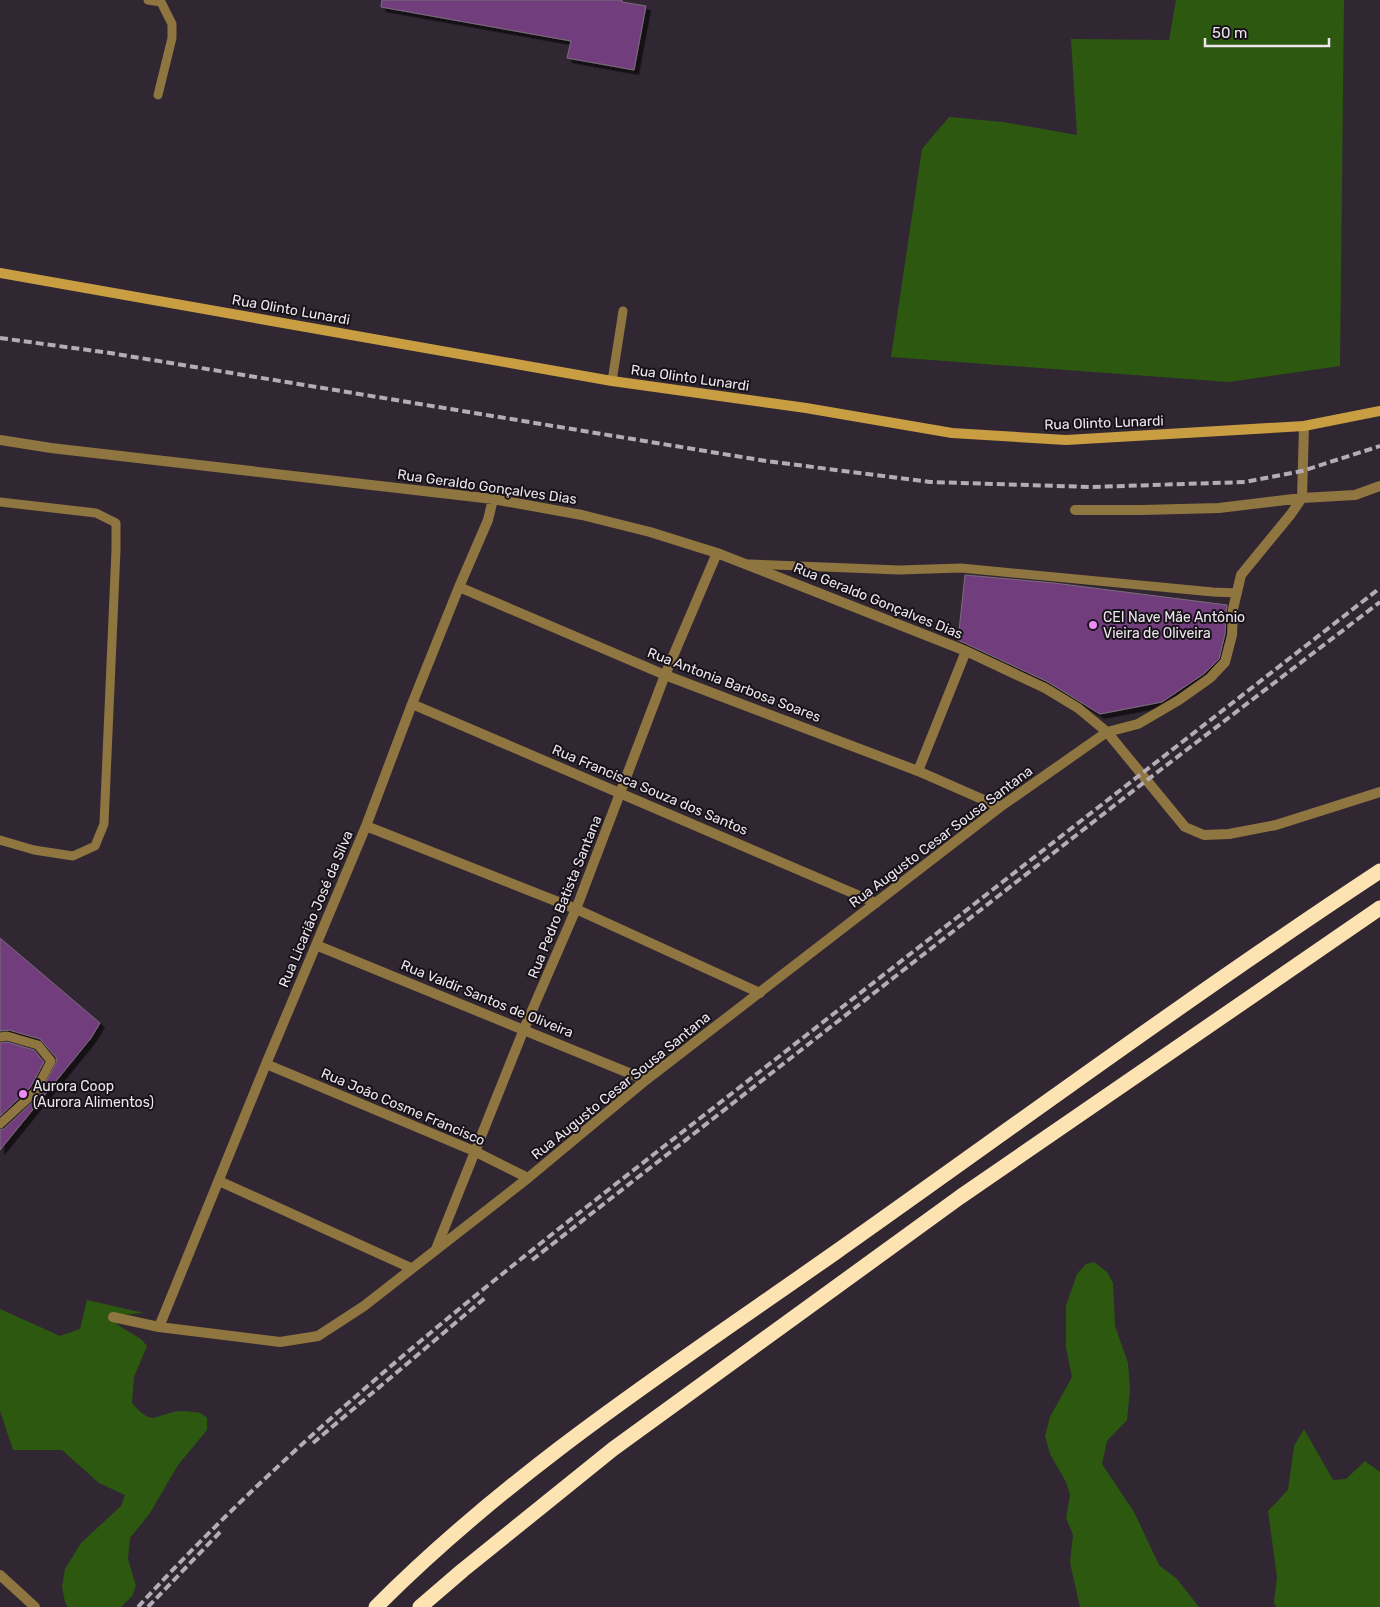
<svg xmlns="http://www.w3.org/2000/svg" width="1380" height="1607" font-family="Rubik,sans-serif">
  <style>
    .green { fill: #2c590f }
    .building { fill: #723d7c; stroke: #7a6d7c; filter: url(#shadow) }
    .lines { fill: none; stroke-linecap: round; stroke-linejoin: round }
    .lane { stroke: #8f753f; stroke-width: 9 }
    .street { stroke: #8f753f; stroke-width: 10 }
    .secondary { stroke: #c99e42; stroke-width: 10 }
    .highway { stroke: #fde3b1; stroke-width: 15 }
    .rail { stroke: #b4acb6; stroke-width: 4; stroke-dasharray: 8 4; stroke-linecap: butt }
    .poi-dot { fill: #ef8bf7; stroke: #171217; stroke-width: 2 }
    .labels { text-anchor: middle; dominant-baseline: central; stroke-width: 4; stroke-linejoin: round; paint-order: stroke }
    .street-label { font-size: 14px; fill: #ede6ef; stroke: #171217 }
    .poi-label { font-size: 14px; fill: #ede6ef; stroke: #171217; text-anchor: start }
  </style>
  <defs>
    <filter id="shadow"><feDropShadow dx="4.5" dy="4.5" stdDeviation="0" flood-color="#0009"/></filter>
  </defs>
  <rect width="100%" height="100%" fill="#312733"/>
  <!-- green -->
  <path class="green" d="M1176 0H1344L1340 366 1229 382 891 357 922 149 949 117 1003 122 1077 135 1071 39 1169 40Z
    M1094 1262 1107 1272 1113 1283 1115 1326 1128 1363 1130 1390 1127 1420 1107 1441 1102 1464 1134 1512 1159 1565 1177 1579 1199 1607H1080L1070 1563 1073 1535 1066 1518 1070 1495 1066 1482 1050 1454 1045 1436 1050 1417 1072 1377 1066 1348V1306L1077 1274 1086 1264Z
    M87 1300 144 1313 119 1315 114 1321C124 1332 139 1334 147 1346L134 1377 132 1403C154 1429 155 1413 181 1411 187 1411 195 1412 201 1413L207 1418V1430L178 1465 150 1513 130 1538 128 1559 136 1586 132 1596 121 1607H68L65 1602 62 1587 65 1569 81 1543 121 1506 125 1495 99 1483 62 1450H13L0 1411V1309L60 1336 80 1329Z
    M1304 1429 1333 1480 1346 1479 1365 1461 1380 1472V1607H1276L1274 1602 1277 1577 1268 1511 1288 1490 1294 1446Z"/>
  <!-- building -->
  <path class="building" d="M382 0H622V2L646 6 634 70 567 58 571 41 381 7Z
    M965 575 1054 583 1227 605 1225 634 1219 659 1205 673 1162 702 1100 714 1048 682 958 640Z
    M0 938 100 1023 91 1038 0 1150V1130L4 1129 39 1096 57 1061 56 1057 40 1039 9 1030 0 1031Z
    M7 1042 34 1050 44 1062 30 1088 0 1116V1043Z"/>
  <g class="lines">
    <!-- lane -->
    <path class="lane" d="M148 0 161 2 172 24V38L158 95
      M612 381 623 311
      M0 502 96 513 116 523V550L104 824 95 846 73 856 34 850 0 840
      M749 564 899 570 961 568 1213 592 1237 593
      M0 1037 7 1036 38 1045 51 1061 35 1092 0 1124"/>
    <!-- street -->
    <path class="street" d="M0 440 51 448 493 499 582 515 650 532 717 553 966 651 1045 688 1078 708 1107 732 1185 827 1204 835 1229 834 1276 825 1380 792
      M1075 510H1142L1219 508 1302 498 1355 495 1380 486
      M459 587 665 675 918 771 1000 807
      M412 704 876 903
      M918 771 966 651
      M366 826 576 909 760 993
      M316 945 646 1080
      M266 1064 474 1151 528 1178
      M219 1181 411 1268
      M436 1249 524 1029 576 909 665 675 717 553
      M113 1317 159 1327 280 1342 318 1336 364 1306 528 1178 646 1080 1000 807 1107 732 1138 724 1179 700 1210 678 1225 662 1232 635 1233 609 1241 575 1291 514 1302 498 1304 426
      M159 1327 266 1064 366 826 412 704 459 587 488 520 493 499
      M0 1575 35 1607"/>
    <!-- secondary -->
    <path class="secondary" d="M0 273 612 381 806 408 952 433 1066 440 1304 426 1380 411"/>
    <!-- highway -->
    <path class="highway" d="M376 1607C513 1469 678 1363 836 1252 1017 1124 1195 993 1380 871
      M420 1607 463 1570 613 1449 960 1197 1380 908"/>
    <!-- rail -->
    <path class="rail" d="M0 338 110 353 766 461 930 482 1092 487 1245 482 1302 471 1380 446
      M532 1260 1138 787 1380 602
      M313 1443 485 1298
      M138 1607C311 1418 516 1262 717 1105 938 932 1159 760 1380 588
      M148 1607 221 1531"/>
  </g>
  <!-- markers -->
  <g class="poi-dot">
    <circle cx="1093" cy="625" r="5"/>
    <circle cx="23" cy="1094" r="5"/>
  </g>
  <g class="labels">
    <!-- street labels -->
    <g class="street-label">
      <text transform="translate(291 310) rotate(10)">Rua Olinto Lunardi</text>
      <text transform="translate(690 378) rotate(8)">Rua Olinto Lunardi</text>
      <text transform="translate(1104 423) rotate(-2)">Rua Olinto Lunardi</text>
      <text transform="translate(487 487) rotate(8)">Rua Geraldo Gonçalves Dias</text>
      <text transform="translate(878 601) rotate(22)">Rua Geraldo Gonçalves Dias</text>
      <text transform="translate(734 685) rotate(21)">Rua Antonia Barbosa Soares</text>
      <text transform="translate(650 790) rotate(23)">Rua Francisca Souza dos Santos</text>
      <text transform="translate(941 837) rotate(-37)">Rua Augusto Cesar Sousa Santana</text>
      <text transform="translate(565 897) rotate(-68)">Rua Pedro Batista Santana</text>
      <text transform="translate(316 909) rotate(-67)">Rua Licarião José da Silva</text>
      <text transform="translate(487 999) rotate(22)">Rua Valdir Santos de Oliveira</text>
      <text transform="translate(621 1086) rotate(-39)">Rua Augusto Cesar Sousa Santana</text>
      <text transform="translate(403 1107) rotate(23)">Rua João Cosme Francisco</text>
    </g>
    <!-- poi labels -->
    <g class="poi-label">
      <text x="1103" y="617">CEI Nave Mãe Antônio<tspan x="1103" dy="16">Vieira de Oliveira</tspan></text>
      <text x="33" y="1086">Aurora Coop<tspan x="33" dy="16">(Aurora Alimentos)</tspan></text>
    </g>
  </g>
  <!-- scale -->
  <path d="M1205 38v8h124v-8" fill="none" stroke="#ede6ef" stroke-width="2.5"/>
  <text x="1212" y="38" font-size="15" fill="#ede6ef" stroke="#171217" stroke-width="4" paint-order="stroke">50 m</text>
</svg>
